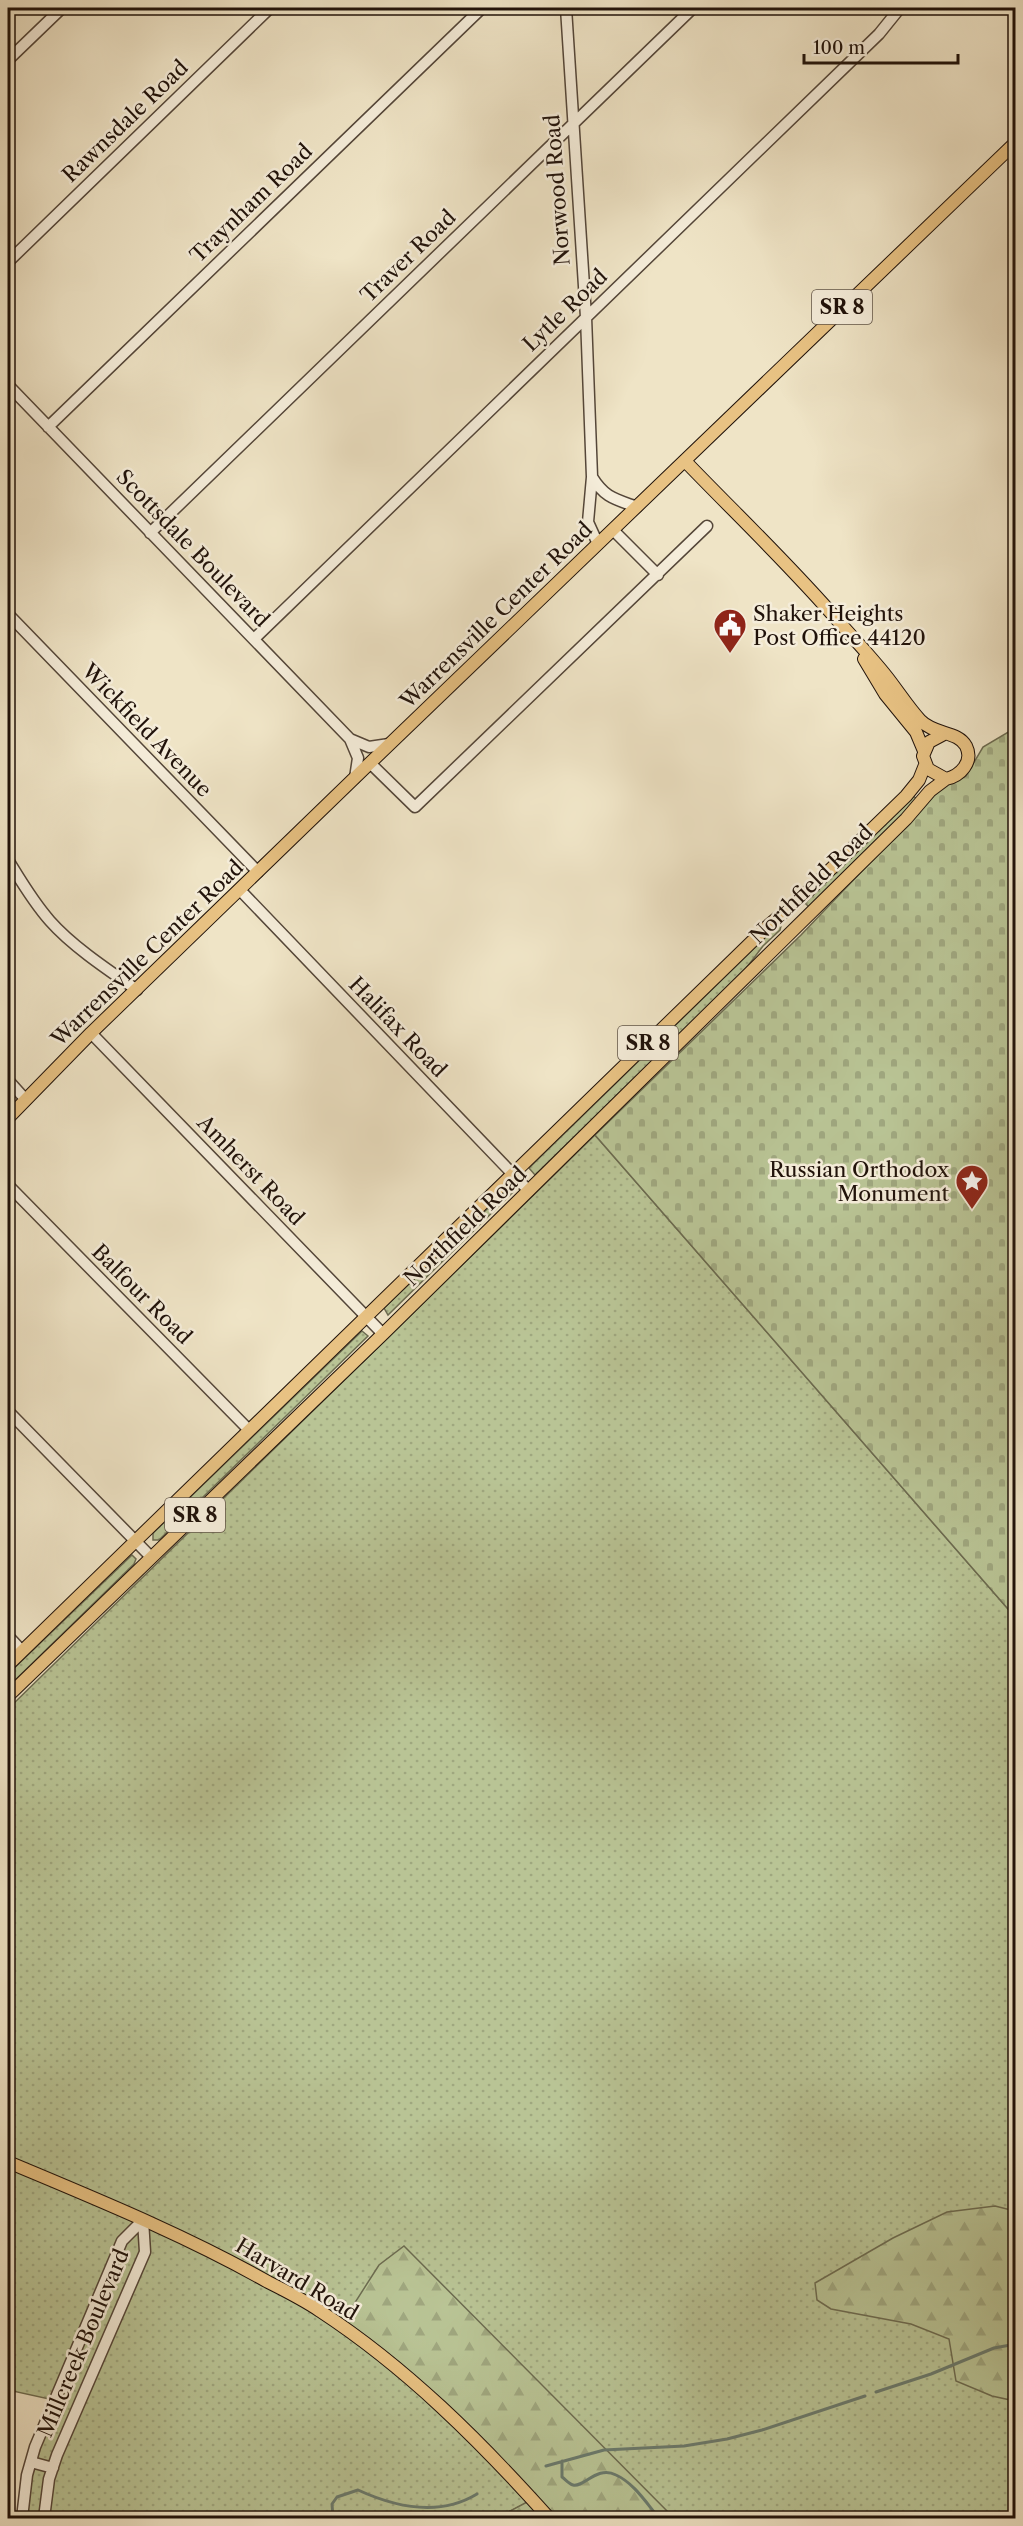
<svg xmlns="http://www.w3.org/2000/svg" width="1023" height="2526" font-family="'Libre Caslon Text',serif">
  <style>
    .grass { fill: url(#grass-dots); stroke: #6c6b50; stroke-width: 1.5 }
    .forest { fill: url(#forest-firs); stroke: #6c6b50; stroke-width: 1.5 }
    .cemetery { fill: url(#cemetery-stones); stroke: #6c6b50; stroke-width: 1.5 }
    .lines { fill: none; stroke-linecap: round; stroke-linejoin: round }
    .stream { stroke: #6a7a6d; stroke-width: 3 }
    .minor-casing { stroke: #544639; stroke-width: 13 }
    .major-casing { stroke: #20120a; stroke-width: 14 }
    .minor { stroke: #f5edda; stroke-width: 10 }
    .major { stroke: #e8c283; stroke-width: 12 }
    .labels { text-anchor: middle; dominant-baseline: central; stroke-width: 5; stroke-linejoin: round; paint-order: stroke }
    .shield { fill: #f5edda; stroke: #605448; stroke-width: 1.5 }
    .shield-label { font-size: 20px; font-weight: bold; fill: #20120a }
    .street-label { font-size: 21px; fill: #20120a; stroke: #f5edda }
    .poi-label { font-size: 21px; fill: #20120a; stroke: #f5edda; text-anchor: start }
  </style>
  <defs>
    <pattern id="grass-dots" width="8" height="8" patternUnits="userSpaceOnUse" patternTransform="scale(1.5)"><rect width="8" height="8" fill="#b9c495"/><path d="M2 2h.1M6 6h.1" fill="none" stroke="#9fa77f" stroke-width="1.8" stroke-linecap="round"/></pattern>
    <pattern id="forest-firs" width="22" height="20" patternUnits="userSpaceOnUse" patternTransform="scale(1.5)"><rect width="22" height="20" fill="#b9c495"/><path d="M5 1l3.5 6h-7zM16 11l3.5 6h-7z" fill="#9fa77f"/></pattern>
    <pattern id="cemetery-stones" width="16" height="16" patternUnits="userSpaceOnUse" patternTransform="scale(1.5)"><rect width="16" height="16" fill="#b9c495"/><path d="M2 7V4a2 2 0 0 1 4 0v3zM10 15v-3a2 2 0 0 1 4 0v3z" fill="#9fa77f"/></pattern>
  </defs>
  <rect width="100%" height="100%" fill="#efe4c6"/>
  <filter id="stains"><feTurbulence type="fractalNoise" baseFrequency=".00333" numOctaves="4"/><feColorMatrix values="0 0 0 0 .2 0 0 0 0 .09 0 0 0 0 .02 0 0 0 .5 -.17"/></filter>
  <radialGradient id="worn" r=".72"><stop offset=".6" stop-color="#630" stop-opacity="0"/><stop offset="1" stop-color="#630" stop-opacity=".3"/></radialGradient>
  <!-- grass -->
  <path class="grass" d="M913 796 917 799 914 803 809 907 804 902Z
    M778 925 781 926 780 930 763 946 744 971 535 1175 529 1168Z
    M595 1135 1015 1617V2518H591L414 2382 532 2500 497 2518H10L22 2511 54 2400 8 2390V1709Z
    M509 1188 513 1192 388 1315 384 1308Z
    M362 1331 368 1336 159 1540H153V1533Z
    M132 1555 136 1559 134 1564 8 1687V1674Z"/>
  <!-- forest -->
  <path class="forest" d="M995 2206 1015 2211 1016 2364 1012 2367 1015 2375V2401L992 2396 956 2381 949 2339 911 2324 831 2309 817 2300 815 2283 893 2238 947 2212Z
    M404 2246 674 2518H497L531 2500 490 2453 340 2326 379 2265Z"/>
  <!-- cemetery -->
  <path class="cemetery" d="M1015 728V1617L595 1135 801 935 942 787 966 776 983 747Z"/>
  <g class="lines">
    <!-- stream -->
    <path class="stream" d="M876 2392 931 2374 994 2348 1016 2344
      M562 2461V2477C565 2479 569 2484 573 2485 584 2488 597 2465 616 2475 634 2483 647 2504 659 2518
      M546 2466 604 2450 684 2446 727 2439 762 2430 865 2396
      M333 2518 332 2504 337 2497 358 2490C395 2507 439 2517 477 2494"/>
    <defs>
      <path id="minor" d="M566 8 586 317 592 477 588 522 598 544
        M8 60 62 8
        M8 262 270 8
        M8 385 350 739 369 747 389 744
        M48 427 482 8
        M592 477C605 498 615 499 637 507
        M613 530 658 575
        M150 533 693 8
        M8 614 258 872
        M254 639 879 34 900 8
        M350 739 358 758 355 778
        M370 763 415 807 707 526
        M8 860C21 881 33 902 50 921 72 946 108 970 137 990
        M240 890 529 1191
        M91 1033 383 1334
        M8 1080 26 1100
        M8 1185 249 1430
        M8 1411 151 1557
        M8 1636 22 1651
        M31 2462 53 2468
        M22 2518 27 2475 35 2447 122 2241 143 2220
        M44 2518 49 2479 57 2455 145 2252 143 2220"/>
      <path id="major" d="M685 461C736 514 791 566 839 622 855 640 872 658 887 677 898 691 908 707 920 720 934 735 958 731 966 746 974 762 960 776 946 779L928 769 923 756 929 742 944 734
        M864 659 885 694 916 732 924 751
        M8 1118 91 1033 370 763 1016 142
        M8 1665 770 924 801 898 906 796 919 780 925 765
        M8 1696 383 1334 906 819 930 791 946 779
        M8 2162C96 2199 185 2235 268 2282 286 2291 304 2300 320 2311 407 2368 480 2441 549 2518"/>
    </defs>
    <!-- minor casing -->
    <use href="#minor" class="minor-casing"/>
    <!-- major casing -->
    <use href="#major" class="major-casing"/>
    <!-- minor -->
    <use href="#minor" class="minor"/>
    <!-- major -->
    <use href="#major" class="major"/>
  </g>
  <!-- icons -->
  <defs>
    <symbol id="civic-pin" viewBox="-11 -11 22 30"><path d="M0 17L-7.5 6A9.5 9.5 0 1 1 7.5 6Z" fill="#8f2418" stroke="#f5edda"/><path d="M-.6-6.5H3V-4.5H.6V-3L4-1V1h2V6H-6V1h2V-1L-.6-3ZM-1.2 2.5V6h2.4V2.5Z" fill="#fff"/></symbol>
    <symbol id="sight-pin" viewBox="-11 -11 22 30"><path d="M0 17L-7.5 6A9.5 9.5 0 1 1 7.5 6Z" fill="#8f2418" stroke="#f5edda"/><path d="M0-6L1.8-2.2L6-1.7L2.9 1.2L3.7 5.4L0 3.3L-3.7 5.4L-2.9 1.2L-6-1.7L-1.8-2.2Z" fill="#fff"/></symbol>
  </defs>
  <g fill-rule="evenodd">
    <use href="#civic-pin" x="711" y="606" width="38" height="52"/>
    <use href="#sight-pin" x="953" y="1162" width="38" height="52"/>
  </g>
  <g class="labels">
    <!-- shield labels -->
    <g class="shield">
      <rect x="812" y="290" width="60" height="34" rx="4.5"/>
      <rect x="618" y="1026" width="60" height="34" rx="4.5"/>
      <rect x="165" y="1498" width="60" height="34" rx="4.5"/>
    </g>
    <g class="shield-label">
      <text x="842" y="307">SR 8</text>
      <text x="648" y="1043">SR 8</text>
      <text x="195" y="1515">SR 8</text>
    </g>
    <!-- street labels -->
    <g class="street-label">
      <text transform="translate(125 121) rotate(-44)">Rawnsdale Road</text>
      <text transform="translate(557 190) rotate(-94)">Norwood Road</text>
      <text transform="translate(251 203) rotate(-44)">Traynham Road</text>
      <text transform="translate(408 256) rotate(-44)">Traver Road</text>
      <text transform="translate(565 310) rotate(-44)">Lytle Road</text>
      <text transform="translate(193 548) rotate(46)">Scottsdale Boulevard</text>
      <text transform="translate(496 615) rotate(-44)">Warrensville Center Road</text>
      <text transform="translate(147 730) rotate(46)">Wickfield Avenue</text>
      <text transform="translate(811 884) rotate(-44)">Northfield Road</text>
      <text transform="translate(147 953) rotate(-44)">Warrensville Center Road</text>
      <text transform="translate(398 1027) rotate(46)">Halifax Road</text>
      <text transform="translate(251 1170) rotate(46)">Amherst Road</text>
      <text transform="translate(465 1226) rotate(-44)">Northfield Road</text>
      <text transform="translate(142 1294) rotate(45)">Balfour Road</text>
      <text transform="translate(297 2279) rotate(31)">Harvard Road</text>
      <text transform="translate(83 2343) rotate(-67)">Millcreek Boulevard</text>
    </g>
    <!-- poi labels -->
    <g class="poi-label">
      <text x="753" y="613">Shaker Heights<tspan x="753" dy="24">Post Office 44120</tspan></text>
      <text x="949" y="1169" text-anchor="end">Russian Orthodox<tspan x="949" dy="24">Monument</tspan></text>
    </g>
  </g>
  <!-- margin -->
  <rect width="1023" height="2526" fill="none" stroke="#efe4c6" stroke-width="30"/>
  <rect x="9" y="9" width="1005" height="2508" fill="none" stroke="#20120a" stroke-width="3"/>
  <rect x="15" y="15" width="993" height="2496" fill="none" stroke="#20120a" stroke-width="1.5"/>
  <!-- scale -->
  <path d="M804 54v9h154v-9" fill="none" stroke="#20120a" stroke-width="3"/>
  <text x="813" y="54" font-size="18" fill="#20120a" stroke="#f5edda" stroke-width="4.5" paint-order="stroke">100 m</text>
  <rect width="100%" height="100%" filter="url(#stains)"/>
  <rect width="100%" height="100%" fill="url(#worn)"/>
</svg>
